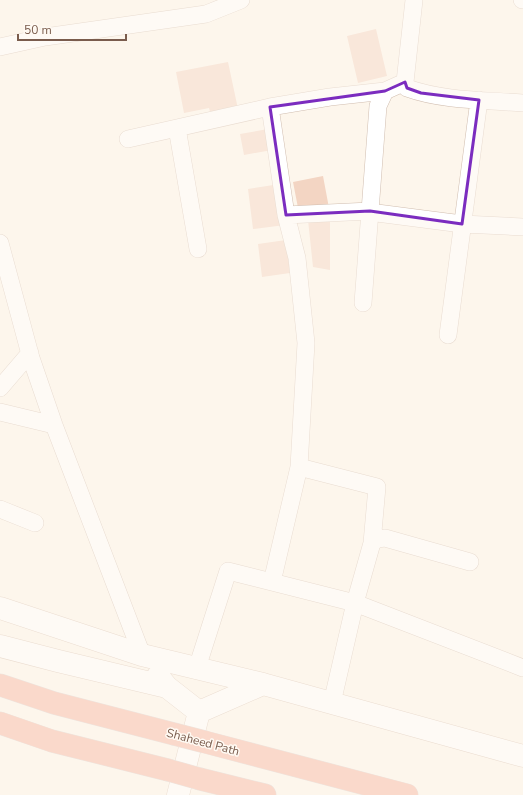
<svg xmlns="http://www.w3.org/2000/svg" width="523" height="795" font-family="'Nunito Sans',sans-serif">
  <style>
    .building { fill: #f3d5c3 }
    .lines { fill: none; stroke-linecap: round; stroke-linejoin: round }
    .street-casing { stroke: #d1beb0; stroke-width: 18 }
    .secondary-casing { stroke: #d6c0b0; stroke-width: 23 }
    .highway-casing { stroke: #dad1cd; stroke-width: 23 }
    .street { stroke: #fff; stroke-width: 17 }
    .secondary { stroke: #fff; stroke-width: 22 }
    .highway { stroke: #f7b7a3; stroke-width: 22 }
    .highway-bridge-casing { stroke: #dad1cd; stroke-width: 23; stroke-linecap: butt }
    .highway-bridge { stroke: #f7b7a3; stroke-width: 22 }
    .marked { fill: none; stroke: #7b2cbf; stroke-width: 3; stroke-linejoin: round }
    .labels { text-anchor: middle; dominant-baseline: central; stroke-width: 3; stroke-linejoin: round; paint-order: stroke }
    .street-label { font-size: 12px; fill: #7a5c4d; stroke: #fffaf3 }
  </style>
  <rect width="100%" height="100%" fill="#fdf6ec"/>
  <!-- building -->
  <path class="building" d="M376 29 387 76 358 83 347 36Z
    M228 62 238 109 211 115 209 108 184 113 176 72Z
    M268 129 272 150 244 155 240 134Z
    M323 176 329 208 299 213 293 182Z
    M280 184 285 225 253 229 248 189Z
    M308 220H330V270L313 267Z
    M286 240 290 273 262 277 258 244Z"/>
  <g class="lines">
    <defs>
      <path id="street" d="M414 0 405 82 407 88C443 101 485 100 523 103
        M522 0H523
        M0 47 45 37 206 14 241 0
        M405 82 385 91 378 106 370 211 377 213 462 224 523 227
        M177 128 198 249
        M128 139 270 107
        M286 215 370 211 363 303
        M0 243 31 358 54 425 142 655
        M448 335 479 100
        M0 388 30 353
        M0 412 54 425
        M0 509 35 523
        M372 543 377 487 299 467 306 343 297 258 286 215 270 107 330 97 385 91
        M272 582 299 467
        M197 668 228 571 355 603 523 668
        M332 703 355 603 372 543 377 539 385 538 470 562"/>
      <path id="secondary" d="M0 608 142 655 263 684
        M0 646 58 661 167 687
        M158 676 167 687 199 712
        M199 712 263 684 523 756
        M178 795 199 712"/>
      <path id="highway" d="M0 685 54 703 174 734
        M0 723 52 741 168 770
        M205 742 407 795
        M200 779 265 795"/>
    </defs>
    <!-- street casing -->
    <use href="#street" class="street-casing"/>
    <!-- secondary casing -->
    <use href="#secondary" class="secondary-casing"/>
    <!-- highway casing -->
    <use href="#highway" class="highway-casing"/>
    <!-- street -->
    <use href="#street" class="street"/>
    <!-- secondary -->
    <use href="#secondary" class="secondary"/>
    <!-- highway -->
    <use href="#highway" class="highway"/>
    <defs>
      <path id="highway-bridge" d="M174 734 205 742
        M168 770 200 779"/>
    </defs>
    <!-- highway-bridge casing -->
    <use href="#highway-bridge" class="highway-bridge-casing"/>
    <!-- highway-bridge -->
    <use href="#highway-bridge" class="highway-bridge"/>
  </g>
  <!-- marked area -->
  <path d="M0 0H523V795H0ZM405 82 407 88 421 93 479 100 462 224 370 211 286 215 270 107 385 91Z" fill="#fdf6ec" fill-opacity=".55" fill-rule="evenodd"/>
  <path class="marked" d="M405 82 407 88 421 93 479 100 462 224 370 211 286 215 270 107 385 91Z"/>
  <g class="labels">
    <!-- street labels -->
    <g class="street-label">
      <text transform="translate(203 742) rotate(15)">Shaheed Path</text>
    </g>
  </g>
  <!-- scale -->
  <path d="M18 34v6h108v-6" fill="none" stroke="#7a5c4d" stroke-width="2"/>
  <text x="24" y="34" font-size="12" fill="#7a5c4d" stroke="#fffaf3" stroke-width="3" paint-order="stroke">50 m</text>
</svg>
